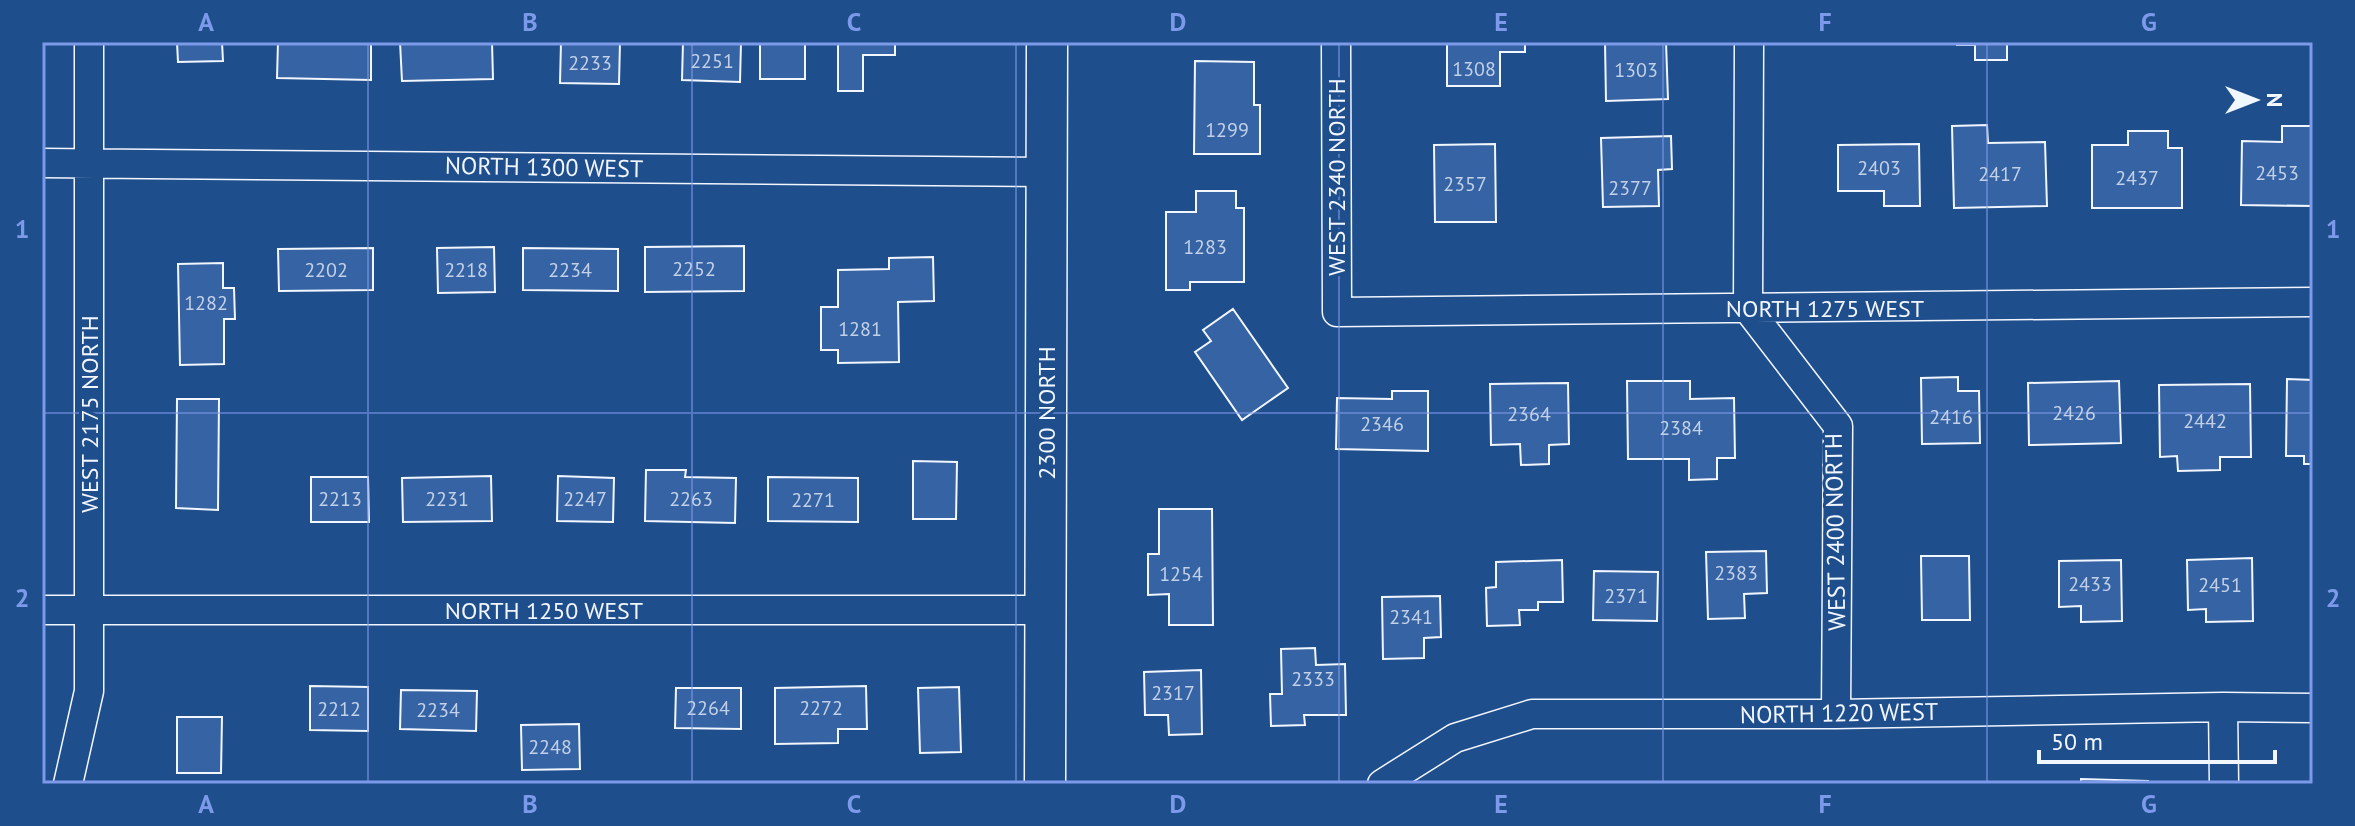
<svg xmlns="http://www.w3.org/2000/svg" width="2355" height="826" font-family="'PT Sans',sans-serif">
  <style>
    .building { fill: #3563a3; stroke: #f2f6ff; stroke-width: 2 }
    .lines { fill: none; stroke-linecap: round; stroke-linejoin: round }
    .street-casing { stroke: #f2f6ff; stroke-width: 31 }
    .secondary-casing { stroke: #f2f6ff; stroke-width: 43 }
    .street { stroke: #1f4e8c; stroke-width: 28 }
    .secondary { stroke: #1f4e8c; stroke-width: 40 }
    .grid { fill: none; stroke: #7d9aea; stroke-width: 2; stroke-opacity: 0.55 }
    .labels { text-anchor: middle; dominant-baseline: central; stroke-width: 6; stroke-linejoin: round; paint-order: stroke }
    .number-label { font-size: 20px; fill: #c3d1e8 }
    .street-label { font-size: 24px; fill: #f2f6ff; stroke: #1f4e8c }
    .neatline { fill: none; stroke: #7d9aea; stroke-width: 3 }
    .grid-label { font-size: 26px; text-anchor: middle; font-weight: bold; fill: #7d9aea }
  </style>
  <rect width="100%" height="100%" fill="#1f4e8c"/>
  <!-- building -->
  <path class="building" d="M177 42H222L223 61 178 62Z
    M278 42H371V80L277 78Z
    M400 42H492L493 79 402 81Z
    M561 42H620L619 84 560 83Z
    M683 42H741L740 82 682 80Z
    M760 42H805V79H760Z
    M838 42H895V55H863V91H838Z
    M1430 42H1525V52H1500V86H1447V44H1430Z
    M1605 42H1666L1668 99 1606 101Z
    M1826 42H1923V44H1826Z
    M1957 42H2029V44H2007V60H1975V45H1957Z
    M1195 61 1254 62V105H1260V154H1194Z
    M1987 125 1988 143 2045 142 2047 206 1954 208 1952 126Z
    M2282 126H2313V206L2241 205 2242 141 2282 142Z
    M2128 131H2168V148H2182V208H2092V145H2128Z
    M1671 136 1672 169 1658 170 1659 206 1603 207 1601 138Z
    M1495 144 1496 222H1435L1434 145Z
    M1919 144 1920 206H1884V191H1838V145Z
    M1196 191H1236V208H1244V282H1190V290H1166V212H1196Z
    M744 246V291L645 292V247Z
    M494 247 495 292 438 293 437 248Z
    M373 248V290L279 291 278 249Z
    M523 248 618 249V291L523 290Z
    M933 257 934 301 898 302 899 362 838 363V350H821V307H838V270L889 269V258Z
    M223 263V288H234L235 319H224V364L180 365 178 264Z
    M1233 309 1288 388 1242 420 1195 352 1211 341 1203 330Z
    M1958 377V391H1979L1980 443 1922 444 1921 378Z
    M2287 379 2313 380V464H2304V456H2286Z
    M1627 381H1690V399L1734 398 1735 458H1717V479L1689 480V459H1628Z
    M2119 381 2121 443 2029 445 2028 383Z
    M1568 383 1569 444 1549 445V464L1521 465 1520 444 1491 445 1490 384Z
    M2250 384 2251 457H2220V470L2178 471 2177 456 2160 457 2159 385Z
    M1392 391H1428V451L1336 449 1337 398 1392 399Z
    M177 399H219L218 510 176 508Z
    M913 461 957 462 956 519H913Z
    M646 470H686L685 477 736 478 735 523 645 521Z
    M491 476 492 521 403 522 402 478Z
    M558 476 614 478 613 522 557 521Z
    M311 477H368L369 522H311Z
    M768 477 858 478V522L768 521Z
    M1159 509H1212L1213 625H1169V594L1148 595V554H1159Z
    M1766 551 1767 593 1744 594 1745 618 1708 619 1706 552Z
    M1921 556H1969L1970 620H1922Z
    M2252 558 2253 621 2206 622V609L2188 610 2187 560Z
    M1562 560 1563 602H1538V610H1519L1520 625 1487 626 1486 588 1496 587V562Z
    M2121 560 2122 621 2081 622V606L2059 607V561Z
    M1594 571 1658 572 1657 621 1593 620Z
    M1440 596 1441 637 1424 638V658L1383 659 1382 597Z
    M1315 648 1316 665 1345 664 1346 715H1304L1305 725 1271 726 1270 694H1282L1281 649Z
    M1201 670 1202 734 1169 735 1168 715H1145L1144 672Z
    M310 686 368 687V731L310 730Z
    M866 686 867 729H838V743L775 744V688Z
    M959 687 961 752 920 753 918 688Z
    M676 688H741V729L675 728Z
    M401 690 477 691 476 731 400 729Z
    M177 717H222L221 773H177Z
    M579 724 580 769 522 770 521 725Z
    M2081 779 2148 781V784H2081Z"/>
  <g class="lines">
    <defs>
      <path id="street" d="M1336 42 1337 312 2313 302
        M1749 42 1748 309 1838 426 1836 714
        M42 163 1047 172
        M42 610H1046
        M2223 707 2224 784
        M68 784 89 691V42
        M1382 784 1455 738 1532 714H1836L2223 707 2313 708"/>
      <path id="secondary" d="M1045 784 1047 42"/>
    </defs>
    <!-- street casing -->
    <use href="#street" class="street-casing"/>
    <!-- secondary casing -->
    <use href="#secondary" class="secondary-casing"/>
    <!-- street -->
    <use href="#street" class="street"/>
    <!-- secondary -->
    <use href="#secondary" class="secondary"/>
  </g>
  <!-- grid -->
  <path class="grid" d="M368 42V784M692 42V784M1016 42V784M1339 42V784M1663 42V784M1987 42V784M42 413H2313"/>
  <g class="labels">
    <!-- number labels -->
    <g class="number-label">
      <text x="712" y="61">2251</text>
      <text x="590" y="63">2233</text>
      <text x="1474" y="69">1308</text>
      <text x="1636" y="70">1303</text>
      <text x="1227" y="130">1299</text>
      <text x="1879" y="168">2403</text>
      <text x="2277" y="173">2453</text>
      <text x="2000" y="174">2417</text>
      <text x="2137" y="178">2437</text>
      <text x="1465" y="184">2357</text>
      <text x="1630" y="188">2377</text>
      <text x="1205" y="247">1283</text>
      <text x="694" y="269">2252</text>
      <text x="326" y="270">2202</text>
      <text x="466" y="270">2218</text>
      <text x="570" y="270">2234</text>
      <text x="206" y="303">1282</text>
      <text x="860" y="329">1281</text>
      <text x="2074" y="413">2426</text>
      <text x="1529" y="414">2364</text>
      <text x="1951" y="417">2416</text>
      <text x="2205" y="421">2442</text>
      <text x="1382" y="424">2346</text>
      <text x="1681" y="428">2384</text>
      <text x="340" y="499">2213</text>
      <text x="447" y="499">2231</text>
      <text x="585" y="499">2247</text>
      <text x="691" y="499">2263</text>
      <text x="813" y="500">2271</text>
      <text x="1736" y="573">2383</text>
      <text x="1181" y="574">1254</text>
      <text x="2090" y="584">2433</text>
      <text x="2220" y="585">2451</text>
      <text x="1626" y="596">2371</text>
      <text x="1411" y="617">2341</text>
      <text x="1313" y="679">2333</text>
      <text x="1173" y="693">2317</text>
      <text x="708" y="708">2264</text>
      <text x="821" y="708">2272</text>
      <text x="339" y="709">2212</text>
      <text x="438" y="710">2234</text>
      <text x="550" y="747">2248</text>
    </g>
    <!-- street labels -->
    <g class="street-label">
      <text transform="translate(544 167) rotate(1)">NORTH 1300 WEST</text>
      <text transform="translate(1336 177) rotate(-90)">WEST 2340 NORTH</text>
      <text x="1825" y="308">NORTH 1275 WEST</text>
      <text transform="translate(1046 413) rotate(-90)">2300 NORTH</text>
      <text transform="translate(89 414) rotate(-90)">WEST 2175 NORTH</text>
      <text transform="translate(1835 532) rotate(-91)">WEST 2400 NORTH</text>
      <text x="544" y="610">NORTH 1250 WEST</text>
      <text transform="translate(1839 713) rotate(-1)">NORTH 1220 WEST</text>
    </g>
  </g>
  <!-- border -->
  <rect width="2355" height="826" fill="none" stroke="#1f4e8c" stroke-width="88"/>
  <!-- north arrow -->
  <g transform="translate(2255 100) rotate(90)" stroke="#1f4e8c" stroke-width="6" paint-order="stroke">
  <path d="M0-6L14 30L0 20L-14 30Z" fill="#f2f6ff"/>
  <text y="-12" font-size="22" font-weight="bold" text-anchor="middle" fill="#f2f6ff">N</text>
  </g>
  <!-- scale -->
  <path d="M2039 750v12h236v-12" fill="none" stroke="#f2f6ff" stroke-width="4"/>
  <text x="2051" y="750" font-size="24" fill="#f2f6ff" stroke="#1f4e8c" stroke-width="6" paint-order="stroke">50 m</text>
  <rect x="44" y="44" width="2267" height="738" class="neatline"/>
  <g class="grid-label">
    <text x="206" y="31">A</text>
    <text x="530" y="31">B</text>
    <text x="854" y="31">C</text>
    <text x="1178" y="31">D</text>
    <text x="1501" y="31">E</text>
    <text x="1825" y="31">F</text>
    <text x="2149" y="31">G</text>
    <text x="22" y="238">1</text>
    <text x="2333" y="238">1</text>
    <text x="22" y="607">2</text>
    <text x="2333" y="607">2</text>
    <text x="206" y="813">A</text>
    <text x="530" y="813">B</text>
    <text x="854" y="813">C</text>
    <text x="1178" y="813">D</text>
    <text x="1501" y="813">E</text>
    <text x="1825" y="813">F</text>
    <text x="2149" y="813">G</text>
  </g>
</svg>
